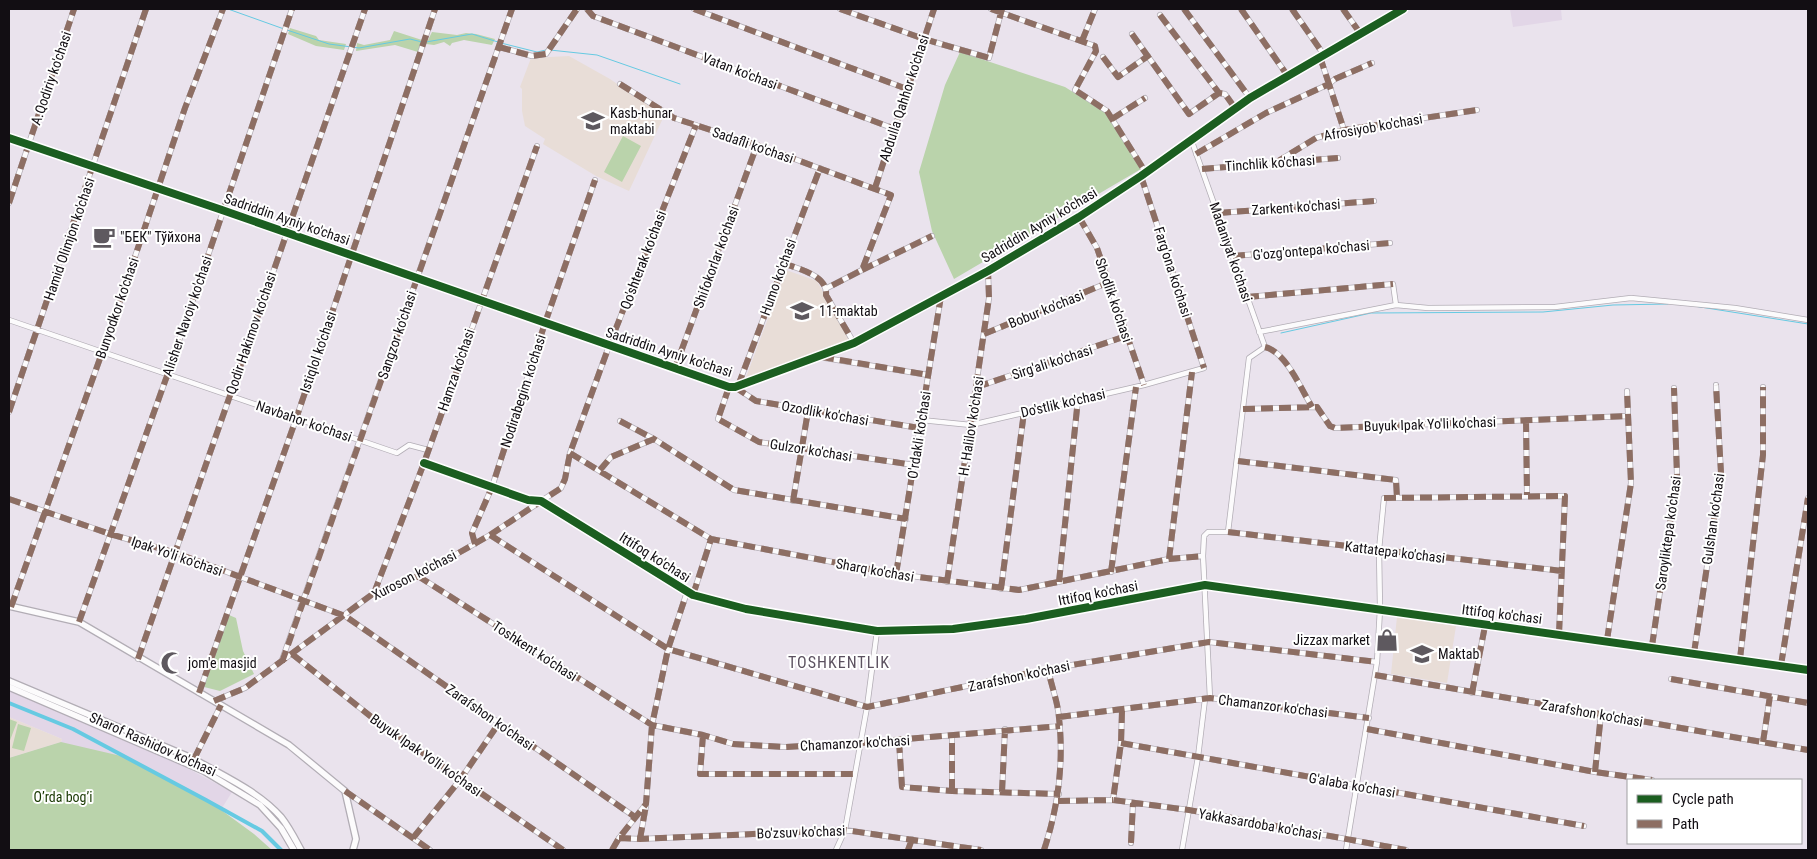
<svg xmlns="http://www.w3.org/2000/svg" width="1817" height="859" font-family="'Roboto Condensed',sans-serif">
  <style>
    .built { fill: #e2d6e7 }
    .education { fill: #e8ddd7 }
    .green { fill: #bad3ab }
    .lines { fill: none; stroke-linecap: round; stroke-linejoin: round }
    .stream { stroke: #66cae2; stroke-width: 1 }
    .canal { stroke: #66cae2; stroke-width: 4 }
    .minor-casing { stroke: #b2adb5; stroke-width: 6 }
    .tertiary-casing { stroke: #b2adb5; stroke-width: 8 }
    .minor { stroke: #fcfbfc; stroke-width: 4.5 }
    .tertiary { stroke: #fcfbfc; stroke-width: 5.5 }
    .quiet { stroke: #8d6e63; stroke-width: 6; stroke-dasharray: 12 6; stroke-linecap: butt }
    .cycleway-casing { stroke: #fff; stroke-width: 11 }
    .cycleway { stroke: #1b5e20; stroke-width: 8 }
    .labels { text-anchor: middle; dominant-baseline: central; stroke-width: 4; stroke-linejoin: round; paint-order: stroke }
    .street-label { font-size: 14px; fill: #120e13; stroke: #fff }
    .poi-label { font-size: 14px; fill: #120e13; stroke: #fff; text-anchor: start }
    .park-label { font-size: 14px; fill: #183800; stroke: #fff }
    .quarter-label { font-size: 16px; letter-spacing: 1px; fill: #5c5160; stroke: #fff }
  </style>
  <rect width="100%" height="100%" fill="#eae3ed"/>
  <!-- built -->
  <path class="built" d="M1510 9H1561L1562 20 1513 27Z
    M9 691 185 767 232 792 222 808 121 756 9 793V758L61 742 62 739 9 717Z"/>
  <!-- education -->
  <path class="education" d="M569 56 610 79 664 116 629 191 596 176 543 144 545 139 525 126 522 111V89L520 87 531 58Z
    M786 270 817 281 849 340 745 380Z
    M1397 617 1456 626 1447 683 1391 674Z
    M9 717 62 739 61 742 9 758Z"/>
  <!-- green -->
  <path class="green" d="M290 28 316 36 319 40 346 44 344 50 316 46 288 34Z
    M394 31 422 40 418 52 395 45 356 51 357 43 364 45 390 40Z
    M432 32 457 35 466 33 476 34 495 39 492 45 464 40 452 43 450 46 444 42 434 45 426 44Z
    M960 52 1065 87 1106 113 1141 169 954 279 932 231 919 172 945 85Z
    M623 136 641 146 622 182 604 172Z
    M229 615 236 618 243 651 254 674 220 691 204 687 225 619Z
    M9 719 17 722 9 743Z
    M18 724 31 728 24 751 12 748Z
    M61 742 121 756 213 804 254 834 272 850H9V758Z"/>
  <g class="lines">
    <!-- stream -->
    <path class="stream" d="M228 9 284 29
      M287 30 329 44 359 48 410 39 422 42
      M426 42 472 34 498 42
      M501 43 537 52 546 50
      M550 50 597 55 680 84
      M1694 306 1808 324
      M1281 333 1371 313 1543 312 1613 305 1668 304"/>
    <!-- canal -->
    <path class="canal" d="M9 703 73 729 206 800 262 831 281 850"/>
    <defs>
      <path id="minor" d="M587 9 593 16 895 129
        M694 9 907 89
        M840 9 924 39 989 58 1002 9
        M991 9 1095 46 1096 51 1075 90 1107 111 1146 173
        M1184 9 1250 98
        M1241 9 1287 75
        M1292 9 1324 55
        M1343 9 1360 33
        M1160 15 1219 93
        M1132 34 1189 114 1219 93 1225 94 1235 108
        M1082 41 1095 9
        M499 47 532 56 546 54 577 9
        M1103 57 1118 77 1148 56
        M1320 57 1329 84 1335 79 1372 63
        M620 84 674 118 757 145 891 195 862 270 827 288
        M1112 119 1145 98
        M1191 139 1265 347 1249 358 1228 532H1208L1204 536 1203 556 1210 698
        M1196 154 1266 113 1329 84 1344 130
        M1275 163 1316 138 1344 130 1477 110
        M1202 169 1338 158
        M875 188 934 9
        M9 203 74 9
        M1219 213 1374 201
        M1079 217 1097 248 1144 385
        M1233 256 1390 243
        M783 263C798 269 828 275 826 295L854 343
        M862 270 932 236
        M1247 297 1393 284 1396 305 1259 332
        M1396 305 1428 308 1555 307 1631 298 1735 308 1808 320
        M9 320 397 453 409 445 428 450
        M984 334 1107 283
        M1265 347C1286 352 1301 389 1312 407
        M819 357 928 375
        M675 368 757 145
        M738 386 820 168
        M729 387 718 419 759 442 914 465
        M735 387 756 401 919 428
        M977 387 1126 336
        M1243 409 1317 407 1330 426 1335 428 1628 416
        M9 412 146 9
        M921 420 971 425 1144 385 1204 368 1141 176
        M1526 420 1527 495
        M620 421 654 439
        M570 453 711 539 896 574 1019 590 1169 559 1203 556
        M1238 461 1396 480 1397 498
        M424 463 528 500 541 501 693 595 746 609 877 631 953 629 1026 619 1205 585 1808 670
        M600 470 611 457 654 439 734 490 906 519
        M9 499 110 534 176 553 345 616 635 817
        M793 501 808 411
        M1228 532 1562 571
        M490 535 561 488 565 479 570 453 609 346 696 125
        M475 544 472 533 492 487 545 323 595 180
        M1169 559 1192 372
        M1111 572 1136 387
        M896 574 941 296
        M418 576 652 725 703 735 733 744 785 747 860 743 1060 726
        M947 582 989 298 988 271
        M1059 582 1078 399
        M1001 589 1024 412
        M374 593 424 463 537 146
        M693 595 711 539
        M11 607 113 322 185 108 223 9
        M79 622 168 373 292 9
        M1607 640 1631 483 1627 391
        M1652 646 1677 475 1674 388
        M1694 653 1721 473 1716 385
        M292 654 374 719 563 850
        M138 659 365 9
        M1740 659 1763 455V387
        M282 660 512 9
        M1781 665 1808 498
        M1375 675 1808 750
        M1671 679 1808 703
        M199 693 296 419 435 9
        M1472 693 1485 626
        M214 701 245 688 374 593 418 576 490 535 668 649 867 707 1048 669 1209 642 1377 662
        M1122 711 1121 743 1113 800 1189 810 1406 850
        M1059 717 1210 698 1369 718
        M1367 729 1595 772 1652 780
        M703 735 700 774H855
        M899 741 902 787 952 791 1059 794
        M1763 742 1770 696
        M1121 743 1584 826
        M194 759 221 705
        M1595 772 1601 714
        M345 791 430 850
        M952 791V736
        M1002 792 1005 729
        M1058 801 1113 800
        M413 838 460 780 499 723
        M619 838 640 839 845 830 981 850
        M640 839 646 806
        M1131 843 1133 803
        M612 850 619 838 646 804 652 725 668 649 687 592
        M836 850 845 830 867 707 877 631
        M908 850 912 839
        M1044 850C1058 808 1064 762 1059 718 1058 702 1051 685 1048 669
        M1182 850 1198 757 1205 699
        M1346 850 1377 662 1380 609 1379 550 1384 498 1565 496 1559 634"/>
      <path id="tertiary" d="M9 138 222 210 729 387H735L854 343 988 271 1079 217 1141 176 1250 98 1403 9
        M9 606 79 622 289 745 345 791 356 839 353 850
        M9 681 194 759C223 776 258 791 281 817 289 827 295 839 301 850
        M9 687 204 771 260 805 281 828 294 850"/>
    </defs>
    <!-- minor casing -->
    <use href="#minor" class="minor-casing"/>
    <!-- tertiary casing -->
    <use href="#tertiary" class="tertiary-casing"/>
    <!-- minor -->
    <use href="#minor" class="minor"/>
    <!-- tertiary -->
    <use href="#tertiary" class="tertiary"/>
    <!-- quiet -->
    <path class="quiet" d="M587 9 593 16 895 129
      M694 9 907 89
      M840 9 924 39 989 58 1002 9
      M991 9 1095 46 1096 51 1075 90 1107 111 1146 173
      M1184 9 1250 98
      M1241 9 1287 75
      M1292 9 1324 55
      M1343 9 1360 33
      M1160 15 1219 93
      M1132 34 1189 114 1219 93 1225 94 1235 108
      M1082 41 1095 9
      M499 47 532 56 546 54 577 9
      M1103 57 1118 77 1148 56
      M1320 57 1329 84 1335 79 1372 63
      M620 84 674 118 757 145 891 195 862 270 827 288
      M1112 119 1145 98
      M1196 154 1266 113 1329 84 1344 130
      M1275 163 1316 138 1344 130 1477 110
      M1202 169 1338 158
      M1141 176 1204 368
      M875 188 934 9
      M9 203 74 9
      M1219 213 1374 201
      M1079 217 1097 248 1144 385
      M1233 256 1390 243
      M783 263C798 269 828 275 826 295L854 343
      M862 270 932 236
      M1247 297 1393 284
      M984 334 1107 283
      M1265 347C1286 352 1301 389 1312 407
      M822 357 928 375
      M675 368 757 145
      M738 386 820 168
      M729 387 718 419 759 442 914 465
      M735 387 756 401 919 428
      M977 387 1126 336
      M1243 409 1317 407 1330 426 1335 428 1628 416
      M9 412 146 9
      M1526 420 1527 495
      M620 421 654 439
      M570 453 711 539 896 574 1019 590 1169 559 1203 556
      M1238 461 1396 480 1397 498
      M600 470 611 457 654 439 734 490 906 519
      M1384 498 1565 496 1559 634
      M9 499 110 534 176 553 345 616 635 817
      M793 501 808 411
      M1228 532 1562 571
      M490 535 561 488 565 479 570 453 609 346 696 125
      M475 544 472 533 492 487 545 323 595 180
      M1169 559 1192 372
      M1111 572 1136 387
      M896 574 941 296
      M418 576 652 725 703 735 733 744 785 747 860 743 1060 726
      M947 582 989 298 988 271
      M1059 582 1078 399
      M1001 589 1024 412
      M374 593 424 463 537 146
      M693 595 711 539
      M11 607 113 322 185 108 223 9
      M79 622 168 373 292 9
      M1607 640 1631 483 1627 391
      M1652 646 1677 475 1674 388
      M1694 653 1721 473 1716 385
      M292 654 374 719 563 850
      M138 659 365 9
      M1740 659 1763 455V387
      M282 662 512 9
      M1781 665 1808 498
      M1375 675 1808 750
      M1671 679 1808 703
      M199 693 296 419 435 9
      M1472 693 1485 626
      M214 701 245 688 374 593 418 576 490 535 668 649 867 707 1048 669 1209 642 1377 662
      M1122 711 1121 743 1113 800 1189 810 1406 850
      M1059 717 1210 698 1369 718
      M1367 729 1595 772 1652 780
      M703 735 700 774H855
      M899 741 902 787 952 791 1059 794
      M1763 742 1770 696
      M1121 743 1584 826
      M194 759 221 705
      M1595 772 1601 714
      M345 791 430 850
      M952 791V736
      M1002 792 1005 729
      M1058 801 1113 800
      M413 838 460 780 499 723
      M619 838 640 839 845 830 981 850
      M640 839 646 805
      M1131 843 1133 803
      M612 850 619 838 646 804 652 725 668 649 687 592
      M908 850 912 839
      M1044 850C1058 808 1064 762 1059 718 1058 702 1051 685 1048 669"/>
    <defs>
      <path id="cycleway" d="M9 138 222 210 729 387H735L854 343 988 271 1079 217 1141 176 1250 98 1403 9
        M424 463 528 500 541 501 693 595 746 609 877 631 953 629 1026 619 1205 585 1808 670"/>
    </defs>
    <!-- cycleway casing -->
    <use href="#cycleway" class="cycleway-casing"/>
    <!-- cycleway -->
    <use href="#cycleway" class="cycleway"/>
  </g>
  <!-- icons -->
  <defs>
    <symbol id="school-bare" viewBox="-9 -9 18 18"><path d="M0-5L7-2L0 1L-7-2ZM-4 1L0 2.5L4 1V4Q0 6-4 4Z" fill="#5e595f" stroke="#fff" stroke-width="2.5" paint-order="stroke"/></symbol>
    <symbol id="cafe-bare" viewBox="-9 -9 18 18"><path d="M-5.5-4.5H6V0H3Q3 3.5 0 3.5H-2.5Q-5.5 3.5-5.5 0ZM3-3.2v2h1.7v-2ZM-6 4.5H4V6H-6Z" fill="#5e595f" stroke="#fff" stroke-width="2.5" paint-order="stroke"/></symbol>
    <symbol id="shop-bare" viewBox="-9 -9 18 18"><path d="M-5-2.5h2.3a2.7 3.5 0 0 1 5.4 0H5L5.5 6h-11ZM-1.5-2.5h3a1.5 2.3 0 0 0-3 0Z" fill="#5e595f" stroke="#fff" stroke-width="2.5" paint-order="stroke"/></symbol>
    <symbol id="mosque-bare" viewBox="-9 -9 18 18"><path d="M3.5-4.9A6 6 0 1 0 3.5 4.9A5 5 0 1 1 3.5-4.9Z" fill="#5e595f" stroke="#fff" stroke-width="2.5" paint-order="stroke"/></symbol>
  </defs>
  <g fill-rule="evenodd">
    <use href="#school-bare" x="577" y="105" width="32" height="32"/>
    <use href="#cafe-bare" x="88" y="221" width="32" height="32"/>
    <use href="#school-bare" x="786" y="295" width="32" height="32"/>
    <use href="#shop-bare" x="1371" y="624" width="32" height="32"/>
    <use href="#school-bare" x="1406" y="638" width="32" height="32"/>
    <use href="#mosque-bare" x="156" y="647" width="32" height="32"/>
  </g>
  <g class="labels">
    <!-- street labels -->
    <g class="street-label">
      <text transform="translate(740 71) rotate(21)">Vatan ko'chasi</text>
      <text transform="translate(51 78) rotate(-71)">A.Qodiriy ko'chasi</text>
      <text transform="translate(904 98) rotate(-72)">Abdulla Qahhor ko'chasi</text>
      <text transform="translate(1373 127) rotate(-10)">Afrosiyob ko'chasi</text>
      <text transform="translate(753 145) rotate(19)">Sadafli ko'chasi</text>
      <text transform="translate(1270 163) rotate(-4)">Tinchlik ko'chasi</text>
      <text transform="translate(1296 207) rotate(-4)">Zarkent ko'chasi</text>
      <text transform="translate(287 219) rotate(19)">Sadriddin Ayniy ko'chasi</text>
      <text transform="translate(1039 225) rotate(-31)">Sadriddin Ayniy ko'chasi</text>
      <text transform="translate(69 239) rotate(-71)">Hamid Olimjon ko'chasi</text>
      <text transform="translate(1311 250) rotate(-5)">G'ozg'ontepa ko'chasi</text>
      <text transform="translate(1231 252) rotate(71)">Madaniyat ko'chasi</text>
      <text transform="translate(716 257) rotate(-70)">Shifokorlar ko'chasi</text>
      <text transform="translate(643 260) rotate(-69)">Qo'shterak ko'chasi</text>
      <text transform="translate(1173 272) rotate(72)">Farg'ona ko'chasi</text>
      <text transform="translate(778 277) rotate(-70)">Humo ko'chasi</text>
      <text transform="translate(1114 300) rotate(71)">Shodlik ko'chasi</text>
      <text transform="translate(117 308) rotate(-71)">Bunyodkor ko'chasi</text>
      <text transform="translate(1046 309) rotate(-22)">Bobur ko'chasi</text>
      <text transform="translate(187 316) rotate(-71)">Alisher Navoiy ko'chasi</text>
      <text transform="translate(251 333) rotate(-71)">Qodir Hakimov ko'chasi</text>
      <text transform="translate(397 335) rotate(-71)">Sangzor ko'chasi</text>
      <text transform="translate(318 352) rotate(-71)">Istiqlol ko'chasi</text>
      <text transform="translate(669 352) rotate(18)">Sadriddin Ayniy ko'chasi</text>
      <text transform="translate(1052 362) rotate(-18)">Sirg'ali ko'chasi</text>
      <text transform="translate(456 370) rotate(-71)">Hamza ko'chasi</text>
      <text transform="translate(523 391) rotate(-72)">Nodirabegim ko'chasi</text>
      <text transform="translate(1063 403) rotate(-13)">Do'stlik ko'chasi</text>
      <text transform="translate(825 413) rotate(10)">Ozodlik ko'chasi</text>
      <text transform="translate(304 421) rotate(19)">Navbahor ko'chasi</text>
      <text transform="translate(1430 424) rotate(-2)">Buyuk Ipak Yo'li ko'chasi</text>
      <text transform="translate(971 426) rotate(-81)">H. Halilov ko'chasi</text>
      <text transform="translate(919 435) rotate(-81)">O'rdakli ko'chasi</text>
      <text transform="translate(811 450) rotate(9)">Gulzor ko'chasi</text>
      <text transform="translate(1713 519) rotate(-82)">Gulshan ko'chasi</text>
      <text transform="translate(1668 533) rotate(-82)">Saroyliktepa ko'chasi</text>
      <text transform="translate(1395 552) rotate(7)">Kattatepa ko'chasi</text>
      <text transform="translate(177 556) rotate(19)">Ipak Yo'li ko'chasi</text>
      <text transform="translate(655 557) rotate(32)">Ittifoq ko'chasi</text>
      <text transform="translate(875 570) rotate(10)">Sharq ko'chasi</text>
      <text transform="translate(414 575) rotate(-27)">Xuroson ko'chasi</text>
      <text transform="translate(1098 593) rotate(-11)">Ittifoq ko'chasi</text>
      <text transform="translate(1502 614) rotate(7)">Ittifoq ko'chasi</text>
      <text transform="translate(535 651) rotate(33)">Toshkent ko'chasi</text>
      <text transform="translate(1019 676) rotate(-12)">Zarafshon ko'chasi</text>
      <text transform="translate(1273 706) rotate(7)">Chamanzor ko'chasi</text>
      <text transform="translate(1592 713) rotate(10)">Zarafshon ko'chasi</text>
      <text transform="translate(490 717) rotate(35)">Zarafshon ko'chasi</text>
      <text transform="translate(855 743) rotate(-3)">Chamanzor ko'chasi</text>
      <text transform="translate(153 744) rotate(24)">Sharof Rashidov ko'chasi</text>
      <text transform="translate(426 755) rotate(35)">Buyuk Ipak Yo'li ko'chasi</text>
      <text transform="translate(1352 785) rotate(10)">G'alaba ko'chasi</text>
      <text transform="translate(1260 824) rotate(10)">Yakkasardoba ko'chasi</text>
      <text transform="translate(801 832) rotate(-2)">Bo'zsuv ko'chasi</text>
    </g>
    <!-- poi labels -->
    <g class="poi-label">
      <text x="610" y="113">Kasb-hunar<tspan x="610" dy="16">maktabi</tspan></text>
      <text x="120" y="237">"БЕК" Тўйхона</text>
      <text x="819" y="311">11-maktab</text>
      <text x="1370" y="640" text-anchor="end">Jizzax market</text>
      <text x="1438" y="654">Maktab</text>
      <text x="188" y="663">jom'e masjid</text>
    </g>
    <!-- park labels -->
    <g class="park-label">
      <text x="63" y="797">O’rda bog’i</text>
    </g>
    <!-- quarter labels -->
    <g class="quarter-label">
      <text x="839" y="662">TOSHKENTLIK</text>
    </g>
  </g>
  <!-- border -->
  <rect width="1817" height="859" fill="none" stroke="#120e13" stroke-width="20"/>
  <!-- legend -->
  <rect x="1627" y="779" width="175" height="65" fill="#ffffff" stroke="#a09fa1"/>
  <rect x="1637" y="795" width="25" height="8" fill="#1b5e20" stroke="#a09fa1"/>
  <text x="1672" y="804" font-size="15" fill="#120e13">Cycle path</text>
  <rect x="1637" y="820" width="25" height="8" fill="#8d6e63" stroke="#a09fa1"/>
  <text x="1672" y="829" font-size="15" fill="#120e13">Path</text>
</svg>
